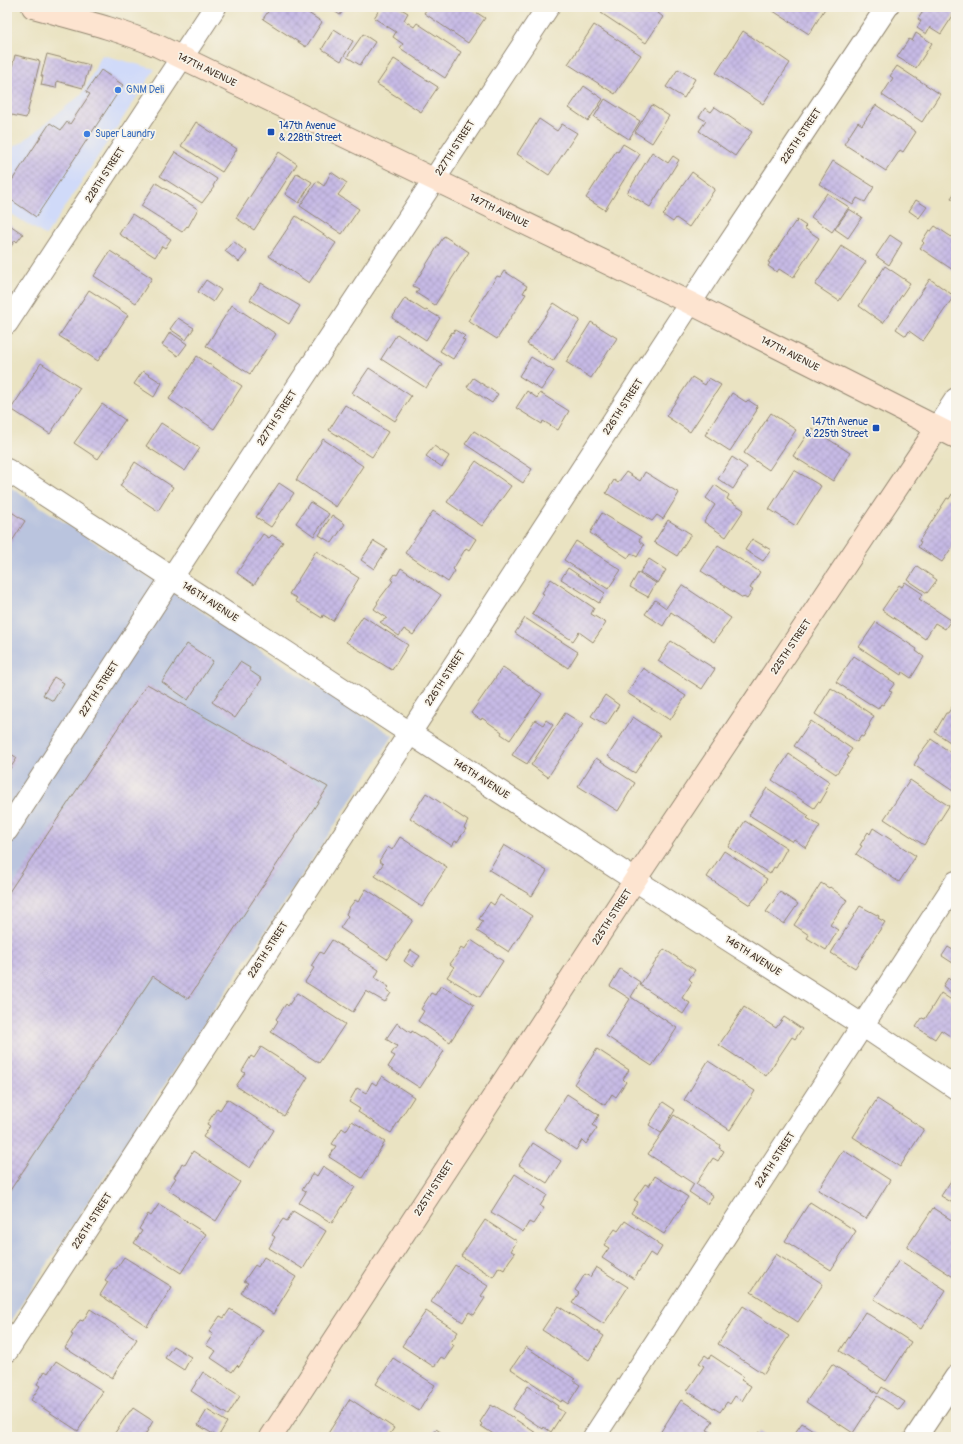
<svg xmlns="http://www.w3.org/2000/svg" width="963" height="1444" font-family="Pangolin,sans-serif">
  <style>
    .built { fill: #d0daf9 }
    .industrial { fill: #bac4de }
    .building { fill: url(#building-cross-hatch) }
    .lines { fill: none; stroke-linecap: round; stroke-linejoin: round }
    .street-casing { stroke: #928670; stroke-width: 24 }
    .secondary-casing { stroke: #928670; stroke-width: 24 }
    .street { stroke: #fff; stroke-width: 22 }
    .secondary { stroke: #fde4d0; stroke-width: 22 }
    .shop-dot { fill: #3f7fe0; stroke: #f7f3e8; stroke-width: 1.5 }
    .transit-dot { fill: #1a4fb4; stroke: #f7f3e8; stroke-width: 1.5 }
    .labels { text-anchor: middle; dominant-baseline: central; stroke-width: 3.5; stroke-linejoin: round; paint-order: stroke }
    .street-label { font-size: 10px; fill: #3b2a1e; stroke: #f7f3e8 }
    .shop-label { font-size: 10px; fill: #366cbe; stroke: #f7f3e8; text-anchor: start }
    .transit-label { font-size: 10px; fill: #164399; stroke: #f7f3e8; text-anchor: start }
  </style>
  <defs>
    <pattern id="building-cross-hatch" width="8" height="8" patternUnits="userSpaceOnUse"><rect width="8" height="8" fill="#c6bae5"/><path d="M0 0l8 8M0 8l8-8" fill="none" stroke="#aba0c4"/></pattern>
  </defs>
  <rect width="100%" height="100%" fill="#f7f3e8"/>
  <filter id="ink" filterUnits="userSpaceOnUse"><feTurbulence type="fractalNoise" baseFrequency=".025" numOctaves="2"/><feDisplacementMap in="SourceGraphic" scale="8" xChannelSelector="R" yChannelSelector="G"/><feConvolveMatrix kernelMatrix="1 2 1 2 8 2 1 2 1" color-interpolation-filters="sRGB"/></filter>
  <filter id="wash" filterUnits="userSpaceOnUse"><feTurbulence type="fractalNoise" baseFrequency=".012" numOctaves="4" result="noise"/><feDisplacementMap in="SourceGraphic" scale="16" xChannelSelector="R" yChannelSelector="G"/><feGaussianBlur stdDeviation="0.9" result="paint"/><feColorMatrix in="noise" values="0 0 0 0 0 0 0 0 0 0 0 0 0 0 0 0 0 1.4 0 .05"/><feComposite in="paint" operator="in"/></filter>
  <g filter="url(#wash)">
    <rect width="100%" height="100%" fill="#eae3c2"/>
    <!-- built -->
    <path class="built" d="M102 55 155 69 46 236 7 211V150L21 143 82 94Z"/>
    <!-- industrial -->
    <path class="industrial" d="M7 485 393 736 7 1326Z"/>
    <g id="blocks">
      <!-- building -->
      <path class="building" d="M271 7H299L322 22 306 47 263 19Z
        M325 7H345L340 15 331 9 330 10Z
        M381 7H398L408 13 404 20 414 27 417 23 461 52 445 78 400 48 403 44 393 37 396 32 374 18Z
        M428 7H468L485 18 468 43 424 13Z
        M605 7H662L658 13 663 17 646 43 601 13Z
        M767 7H826L809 34Z
        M926 7H956V11L941 34 930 27 926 34 917 28 921 21 918 19Z
        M594 25 641 55 615 94 568 64Z
        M334 29 353 41 341 61 322 49Z
        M743 31 790 63 763 104 716 73Z
        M916 33 932 43 916 68 897 57 909 39 912 41Z
        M363 34 375 42 360 65 347 57Z
        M956 50V60L952 57Z
        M47 54 90 65 83 88 57 81 56 88 41 85 43 76H41Z
        M15 55 40 61 26 118 7 114V83H8Z
        M394 59 438 87 421 112 377 84Z
        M897 66 940 94 922 122 882 95 893 78 890 76Z
        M678 69 695 79 684 98 666 87Z
        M101 70 123 85 36 217 7 197V188L50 123 61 130 67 122 70 124 90 94 86 92Z
        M584 86 603 99 588 121 569 108Z
        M605 99 640 121 629 139 594 117Z
        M652 105 669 116 652 143 635 132Z
        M876 105 916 132 903 152 900 150 886 171 844 144 858 122 862 125Z
        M715 107 752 132 735 156 699 131 706 121 699 117 705 108 711 112Z
        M539 119 557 131 562 124 577 133 549 175 517 154Z
        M196 122 237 149 222 172 181 146Z
        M623 144 640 154 605 210 586 198 616 151 618 152Z
        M175 152 217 179 213 186 214 187 202 203 160 176Z
        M279 152 297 164 254 230 236 218Z
        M652 152 668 163 673 156 679 160 650 207 627 193Z
        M833 161 874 187 865 202 857 198 853 205 819 184Z
        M331 172 347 183 338 195 359 209 342 234 300 206 317 181 324 186Z
        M692 172 715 189 689 227 676 218 673 222 663 215 666 212 665 211Z
        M297 173 312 182 299 203 285 194Z
        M156 183 198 209 188 227 187 226 182 232 141 206Z
        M956 191V201L951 198Z
        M827 193 849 207 832 232 811 217Z
        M916 200 927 207 919 218 909 211Z
        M849 209 862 217 848 238 835 229Z
        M132 214 171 239 165 248 162 246 155 257 119 234Z
        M296 216 336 243 309 283 269 256Z
        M797 220 806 226 804 228 819 238 793 278 779 269 777 272 768 266 770 263 768 262 795 222 796 223Z
        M7 223 23 234 17 242 15 240 7 253Z
        M935 226 956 240V272L920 248 924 243 922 241 929 230 931 231Z
        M890 235 902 243 889 265 876 256Z
        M444 236 469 252 435 305 416 293 419 289 413 286Z
        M233 241 247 252 239 262 225 251Z
        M841 246 866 262 839 301 815 285Z
        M110 251 152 278 136 303 94 276Z
        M885 266 910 283 883 323 859 306Z
        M504 271 527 286 523 293 526 294 497 339 468 321 497 276 500 277Z
        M930 279 954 296 923 341 909 331 906 336 896 329Z
        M206 280 221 290 213 302 198 292Z
        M261 283 300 306 289 324 250 300Z
        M89 290 128 315 98 361 59 336Z
        M405 298 425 311 427 310 440 318 426 340 392 318Z
        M554 303 580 320 553 361 527 344Z
        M232 305 276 334 250 374 206 346Z
        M178 318 194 328 186 340 170 329Z
        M591 322 617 338 591 378 566 362Z
        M455 330 465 336 462 339 465 340 453 359 440 351 452 332 453 333Z
        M170 332 187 344 178 356 162 345Z
        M397 334 442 364 426 388 381 359Z
        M197 356 242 386 214 429 169 399Z
        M531 357 554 371 541 390 519 376Z
        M41 363 80 388 50 434 11 409Z
        M369 368 411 396 395 421 352 393Z
        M143 371 162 383 154 397 134 384Z
        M692 377 705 385 709 378 721 385 690 432 666 416Z
        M473 378 498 394 492 403 467 387Z
        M527 391 537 398 540 393 569 411 558 430 543 421 542 424 516 408Z
        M732 393 746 402 748 400 757 406 756 409 757 410 730 451 705 435Z
        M102 404 125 420 98 459 74 443Z
        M345 405 388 432 372 457 329 430Z
        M771 413 796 430 769 470 744 453Z
        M161 423 200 448 185 471 146 446Z
        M811 428 850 453 833 481 793 456Z
        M474 431 532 469 523 483 465 444Z
        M323 439 363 466 336 507 296 480Z
        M434 446 449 456 442 467 426 456Z
        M732 457 747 467 733 489 718 479Z
        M476 461 511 486 482 526 447 502Z
        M135 462 173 487 158 511 120 486Z
        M794 470 821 486 796 526 769 509Z
        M626 472 640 481 645 472 679 493 663 519 657 515 652 521 606 493 614 480 618 483Z
        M279 483 294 493 271 527 256 517Z
        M715 485 729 495 727 499 744 510 726 537 704 522 715 505 706 498Z
        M952 494 956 496V541L942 562 918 547 921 542 919 541 947 498 949 499Z
        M310 502 329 514 314 536 296 523Z
        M7 509 25 521 7 549Z
        M433 511 476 539 469 550 466 548 453 569 455 571 448 582 405 553Z
        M602 513 641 537 639 541 644 545 637 557 631 553 628 558 590 533Z
        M332 515 345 524 332 543 319 535Z
        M668 520 691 534 677 556 654 542Z
        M263 534 269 538 272 535 283 542 254 585 237 573Z
        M752 539 771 550 763 561 745 550Z
        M374 541 387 549 374 569 361 560Z
        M576 541 621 570 608 589 564 560Z
        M718 545 760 572 750 588 753 590 747 599 744 597 743 598 701 571Z
        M316 551 359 578 333 621 323 615 322 618 295 601 297 598 289 594Z
        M649 559 666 570 658 583 640 572Z
        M917 566 937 580 927 593 908 580Z
        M401 568 441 595 413 635 404 629 399 636 380 622 387 618 374 609 378 603 377 602 393 581 391 580 395 574 397 575Z
        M568 568 605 593 599 603 561 579Z
        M638 573 656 583 648 597 630 587Z
        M551 579 594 608 591 614 606 623 593 642 579 632 573 641 532 614 544 594 542 593Z
        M905 582 923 594 919 599 951 620 945 629 935 623 925 639 882 610 899 585 902 587Z
        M682 585 731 618 714 642 671 612 663 626 645 614 655 600 666 608Z
        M363 616 408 645 392 670 346 642Z
        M525 618 578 652 568 668 515 633Z
        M876 622 917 649 916 651 924 657 911 678 902 672 901 675 859 647Z
        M671 641 715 669 702 689 658 661Z
        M187 644 213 661 188 700 162 682Z
        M854 656 895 683 889 691 892 692 883 705 881 704 878 709 836 682Z
        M240 662 250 668 249 670 262 679 235 718 212 702Z
        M503 667 542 694 510 740 501 734 502 732 482 718 481 720 471 713Z
        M643 668 686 696 670 720 627 693Z
        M54 677 64 683 53 701 43 695Z
        M147 684 328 787 188 999 153 976 7 1195V895Z
        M831 688 874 716 869 724 870 725 863 737 861 736 857 742 815 714Z
        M605 695 619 705 606 725 591 716Z
        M952 707 956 709V746L935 732 946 713H948Z
        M565 713 583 724 548 777 531 765Z
        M633 717 660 735 635 773 608 756Z
        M535 720 543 725 546 720 553 725 527 764 512 755Z
        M811 721 852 749 847 756 849 757 836 774 794 746Z
        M931 739 956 756V793L914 765 919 757 918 756Z
        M7 751 17 758 7 773Z
        M789 754 830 782 825 789 827 791 820 803 818 802 814 808 772 780Z
        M596 758 635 783 618 811 578 786Z
        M910 780 949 806 924 845 884 819Z
        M767 788 809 816 807 818 820 826 806 848 794 839 792 842 791 841 749 815Z
        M426 793 468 821 464 828 466 829 457 842 455 841 452 846 410 818Z
        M745 821 787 848 776 868 774 867 770 874 728 847Z
        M873 828 916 856 899 882 856 854 862 846 860 845 868 832 870 834Z
        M400 837 447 867 422 907 375 876 383 864 379 861 388 847 392 850Z
        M504 845 547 871 532 896 489 870Z
        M724 851 767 879 755 899H754L750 905 707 877Z
        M821 883 829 888 830 887 847 900 830 925 838 930 826 950 807 938 809 935 794 925Z
        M366 889 413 920 387 959 340 928 348 916 346 914 349 908 355 900 358 902Z
        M780 892 798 904 784 924 766 912Z
        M500 895 532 916 509 952 477 931 483 921 479 919 490 902 494 905Z
        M860 906 879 916 878 918 885 922 855 968 831 953Z
        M332 940 379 970 375 978 389 987 386 990 391 993 385 1002 366 991 353 1012 305 982 314 968 311 966 320 952 323 954Z
        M471 940 503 961 480 997 447 977 454 967 450 964 456 956 461 948 464 950Z
        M948 947 956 952V965L942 956Z
        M664 949 695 970 689 979 692 982 682 998 690 1003 683 1014 640 985Z
        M411 950 420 956 412 967 404 961Z
        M620 969 640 982 631 997 677 1028 652 1066 606 1036 630 999 610 986Z
        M956 971V996L943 986 948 978 950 980Z
        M441 985 474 1005 450 1042 418 1021 424 1011 421 1009 431 993 435 995Z
        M297 993 345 1024 319 1063 271 1032 278 1021 276 1019 286 1004 288 1006Z
        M941 993 956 1003V1040L941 1030 935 1039 916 1027 922 1018 925 1019Z
        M744 1007 776 1028 784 1017 802 1029 795 1039 792 1037 766 1076 719 1045Z
        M397 1023 411 1033 412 1031 444 1051 420 1088 388 1067 395 1056 391 1054 397 1046 386 1039Z
        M261 1047 308 1077 284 1116 236 1086 245 1073 242 1071 251 1056 254 1058Z
        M597 1049 629 1070 623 1079 626 1082 616 1097 612 1094 605 1105 574 1084Z
        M708 1061 755 1091 730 1130 684 1100Z
        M382 1076 414 1097 391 1133 358 1112 360 1109 349 1102 357 1088 366 1093 372 1082 376 1085Z
        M567 1094 599 1115 593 1125 597 1128 586 1144 582 1140 576 1150 544 1129Z
        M227 1099 274 1130 250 1168 203 1137 210 1126 207 1124 217 1108 220 1110Z
        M877 1099 924 1129 900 1167 853 1137Z
        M663 1102 675 1110 661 1133 649 1125Z
        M674 1115 720 1145 719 1148 724 1151 718 1161 713 1158 696 1184 713 1196 707 1204 689 1192 694 1184 648 1154Z
        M352 1121 385 1142 362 1178 329 1157 336 1146 332 1144 342 1128 346 1131Z
        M533 1143 561 1161 547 1183 519 1165Z
        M843 1150 890 1180 866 1219 818 1190Z
        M193 1151 240 1182 216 1221 168 1190 176 1178 174 1177 179 1169 182 1163 185 1165Z
        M323 1166 355 1187 332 1223 299 1203 306 1192 302 1190 313 1173 317 1176Z
        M956 1173V1205L941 1196Z
        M515 1174 547 1195 540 1206 544 1208 533 1224 529 1222 523 1232 491 1212Z
        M655 1176 688 1197 664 1234 631 1213 638 1202 634 1200 645 1184 649 1186Z
        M810 1202 856 1231 831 1270 785 1241Z
        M159 1204 206 1234 181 1273 134 1243 142 1231 139 1229 148 1214 151 1216Z
        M933 1208 956 1223V1276L955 1278 907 1247Z
        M293 1211 326 1231 303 1269 269 1248 275 1237 272 1235 283 1219 287 1221Z
        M485 1220 517 1241 511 1251 515 1253 509 1261 504 1270 499 1267 493 1277 461 1256Z
        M625 1221 657 1242V1244L662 1247 656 1257 650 1253 634 1279 602 1258 609 1248 604 1245 615 1229 618 1231Z
        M776 1254 823 1284 798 1322 751 1292Z
        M124 1257 172 1287 147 1326 100 1295 108 1282 105 1280 114 1268 116 1269Z
        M264 1257 296 1277 273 1314 241 1293 248 1283 244 1281 255 1265 258 1267Z
        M899 1260 946 1290 921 1329 874 1299Z
        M455 1265 488 1286 481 1296 485 1298 474 1315 469 1312 463 1322 431 1302Z
        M596 1267 628 1287 604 1324 572 1303 579 1293 575 1290 585 1274 590 1277Z
        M558 1306 604 1336 589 1360 542 1330Z
        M743 1306 789 1336 764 1374 718 1344Z
        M90 1309 137 1339 112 1378 65 1348 73 1335 71 1334 80 1320 83 1321Z
        M230 1309 263 1330 239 1367 237 1365 232 1372 211 1358 216 1351 206 1345 213 1334 209 1332 220 1316 224 1318Z
        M426 1311 458 1332 451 1342 454 1345 445 1359 441 1357 434 1367 402 1346Z
        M865 1312 911 1342 886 1381 840 1351Z
        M173 1346 191 1357 184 1370 165 1358Z
        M526 1347 575 1379 574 1381 580 1385 568 1404 562 1400 561 1402 511 1369Z
        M705 1355 709 1358 711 1355 744 1377 741 1380 751 1386 742 1401 735 1396 730 1404 727 1402 720 1412 687 1391 704 1366 699 1363Z
        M393 1358 435 1385 419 1411 376 1384Z
        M56 1361 103 1391 78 1431 31 1400 40 1386 37 1384 45 1371 48 1373Z
        M832 1364 878 1394 882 1387 905 1402 899 1410 877 1396 853 1433 806 1402Z
        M203 1372 240 1396 228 1415 191 1391Z
        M528 1386 558 1406 557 1408 564 1412 551 1432 544 1427 543 1429 513 1409Z
        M350 1399 394 1428 388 1437H330L327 1435Z
        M681 1400 713 1421 707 1430 711 1432 708 1437H660L658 1436Z
        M491 1405 494 1407 495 1406 536 1433 533 1437H498L481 1426 482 1424 480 1422Z
        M133 1408 153 1421 144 1437H112L130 1411H131Z
        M207 1410 227 1422 218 1437 198 1425Z
        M802 1423 824 1437H792Z
        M436 1429 448 1437H431Z
        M759 1432 767 1437H756Z"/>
    </g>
  </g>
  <g filter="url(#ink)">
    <use href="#blocks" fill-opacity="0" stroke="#928670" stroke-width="1"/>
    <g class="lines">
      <defs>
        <path id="street" d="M7 323 215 7
          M937 428 956 399
          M7 470 635 880 862 1025 956 1088
          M7 830 197 539 548 7
          M7 1351 713 268 887 7
          M594 1437 956 882
          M916 1437 956 1377"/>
        <path id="secondary" d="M33 7C76 19 118 29 158 46L690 303 956 437
          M271 1437 635 880 937 428"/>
      </defs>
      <!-- street casing -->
      <use href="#street" class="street-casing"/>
      <!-- secondary casing -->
      <use href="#secondary" class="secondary-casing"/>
      <!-- street -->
      <use href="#street" class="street"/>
      <!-- secondary -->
      <use href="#secondary" class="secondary"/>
    </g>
  </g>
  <!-- markers -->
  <g class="shop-dot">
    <circle cx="118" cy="90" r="4"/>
    <circle cx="87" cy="134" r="4"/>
  </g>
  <g class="transit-dot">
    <rect x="267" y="128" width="8" height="8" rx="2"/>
    <rect x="872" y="424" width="8" height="8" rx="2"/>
  </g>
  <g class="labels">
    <!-- street labels -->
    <g class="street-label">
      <text transform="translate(207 70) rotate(26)">147TH AVENUE</text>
      <text transform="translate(801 136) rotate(-56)">226TH STREET</text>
      <text transform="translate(455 148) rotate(-57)">227TH STREET</text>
      <text transform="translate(105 175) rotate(-57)">228TH STREET</text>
      <text transform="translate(499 211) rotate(26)">147TH AVENUE</text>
      <text transform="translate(790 354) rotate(27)">147TH AVENUE</text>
      <text transform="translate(623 407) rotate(-57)">226TH STREET</text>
      <text transform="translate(277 418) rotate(-57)">227TH STREET</text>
      <text transform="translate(210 602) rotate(33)">146TH AVENUE</text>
      <text transform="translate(791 647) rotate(-56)">225TH STREET</text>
      <text transform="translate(445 678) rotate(-57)">226TH STREET</text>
      <text transform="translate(99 689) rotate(-57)">227TH STREET</text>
      <text transform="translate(481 779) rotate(33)">146TH AVENUE</text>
      <text transform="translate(612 917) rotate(-57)">225TH STREET</text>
      <text transform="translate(268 950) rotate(-57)">226TH STREET</text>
      <text transform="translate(753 956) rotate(33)">146TH AVENUE</text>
      <text transform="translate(775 1160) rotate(-57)">224TH STREET</text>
      <text transform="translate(434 1188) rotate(-57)">225TH STREET</text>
      <text transform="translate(92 1221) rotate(-57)">226TH STREET</text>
    </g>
    <!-- shop labels -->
    <g class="shop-label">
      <text x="126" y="90">GNM Deli</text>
      <text x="95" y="134">Super Laundry</text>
    </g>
    <!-- transit labels -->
    <g class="transit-label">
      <text x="279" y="126">147th Avenue<tspan x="279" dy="12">&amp; 228th Street</tspan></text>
      <text x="868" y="422" text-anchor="end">147th Avenue<tspan x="868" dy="12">&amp; 225th Street</tspan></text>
    </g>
  </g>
  <!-- margin -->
  <rect width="963" height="1444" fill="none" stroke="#f7f3e8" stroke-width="24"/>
</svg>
